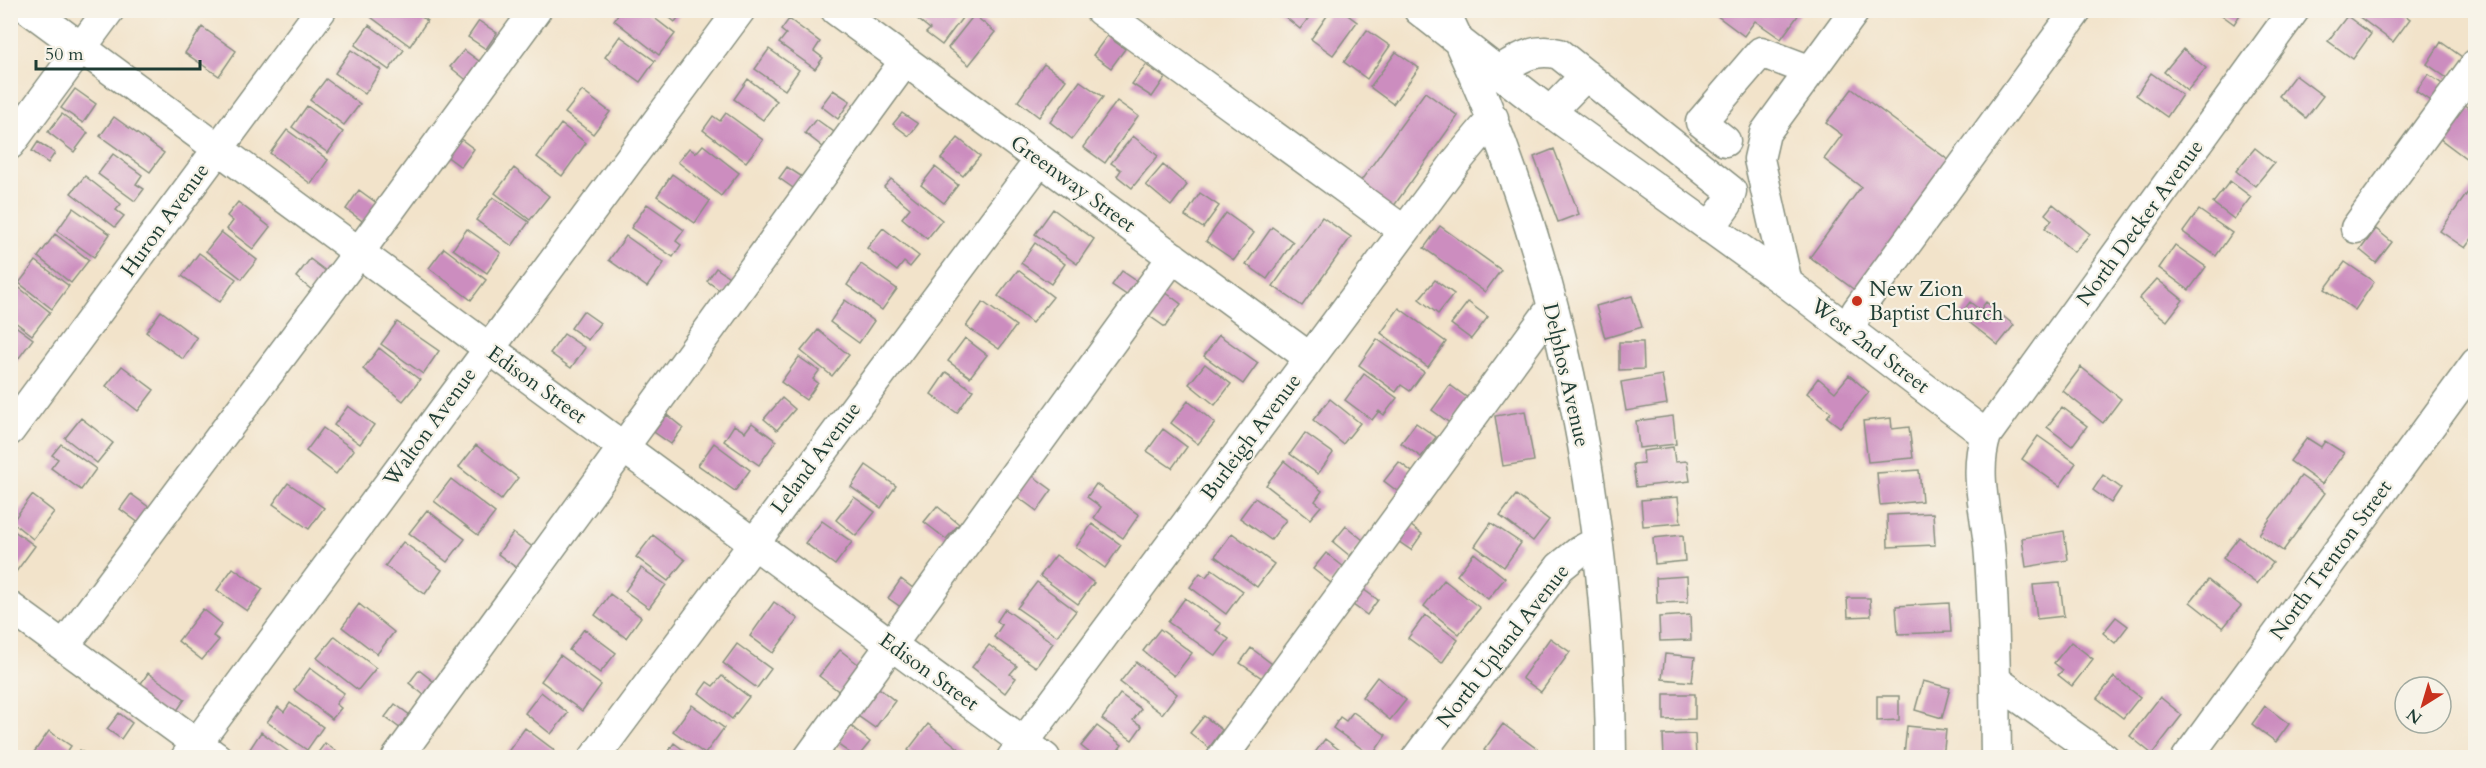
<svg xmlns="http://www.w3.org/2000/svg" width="2486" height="768" font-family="Cardo,serif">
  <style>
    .building { fill: #cc8dbf }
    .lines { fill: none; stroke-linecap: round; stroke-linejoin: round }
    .minor-casing { stroke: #88907f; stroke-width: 33 }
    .minor { stroke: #fff; stroke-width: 30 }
    .poi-dot { fill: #c8321e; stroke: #f7f3e8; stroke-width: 2 }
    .labels { text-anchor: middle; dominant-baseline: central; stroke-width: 4.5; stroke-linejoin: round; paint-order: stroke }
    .street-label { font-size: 21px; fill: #1f3d34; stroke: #f7f3e8 }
    .poi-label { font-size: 21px; fill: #1f3d34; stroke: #f7f3e8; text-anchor: start }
  </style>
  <rect width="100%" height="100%" fill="#f7f3e8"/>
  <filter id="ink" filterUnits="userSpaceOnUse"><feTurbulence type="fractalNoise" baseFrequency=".0167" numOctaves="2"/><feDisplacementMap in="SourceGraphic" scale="12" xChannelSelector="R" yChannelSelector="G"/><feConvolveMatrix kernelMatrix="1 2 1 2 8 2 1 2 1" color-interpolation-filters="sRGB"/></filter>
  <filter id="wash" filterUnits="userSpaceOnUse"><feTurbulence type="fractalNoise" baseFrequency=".008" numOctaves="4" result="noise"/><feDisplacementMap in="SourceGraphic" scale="24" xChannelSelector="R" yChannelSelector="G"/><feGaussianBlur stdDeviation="1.35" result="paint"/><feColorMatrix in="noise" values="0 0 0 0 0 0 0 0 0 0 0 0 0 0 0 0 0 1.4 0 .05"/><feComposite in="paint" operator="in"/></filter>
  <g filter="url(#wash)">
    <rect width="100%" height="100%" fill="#f2e3ca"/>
    <g id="blocks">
      <!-- building -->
      <path class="building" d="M375 10H412L427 21 410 46 371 17Z
        M621 10H644L675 34 659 55 614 20Z
        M660 10H684L675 22Z
        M920 10H968L942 45 926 33 930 29 915 17Z
        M1277 10H1315L1300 29Z
        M1331 10H1341L1357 22 1333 55 1311 39Z
        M1719 10H1802L1781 39 1755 21 1744 36 1716 15Z
        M2215 10H2243L2234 24Z
        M2350 10H2398L2410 19 2393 42Z
        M974 15 995 32 969 65 948 48Z
        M2347 16 2371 34 2353 59 2328 41Z
        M789 19 820 42 814 51 823 58 815 69 779 43 786 34 781 30Z
        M479 21 497 33 486 49 468 37Z
        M369 25 404 50 389 70 355 45Z
        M202 27 236 51 219 76 185 53Z
        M1367 30 1390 46 1367 79 1344 62Z
        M620 36 655 61 640 82 605 57Z
        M1107 36 1125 49 1111 68 1093 55Z
        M2441 42 2462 57 2447 78 2427 64Z
        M769 49 799 70 785 90 755 69Z
        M2183 49 2206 68 2187 91 2164 72Z
        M351 50 381 70 365 94 335 73Z
        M464 50 483 64 469 82 450 67Z
        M1396 52 1419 68 1393 104 1370 87Z
        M1044 64 1066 80 1039 117 1018 101Z
        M1146 65 1165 78 1152 97 1132 84Z
        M2151 73 2182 95 2167 117 2136 95Z
        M2428 74 2445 86 2433 103 2416 91Z
        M2295 75 2323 96 2306 118 2279 96Z
        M326 79 360 104 344 125 310 100Z
        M748 79 777 101 763 120 734 99Z
        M1080 81 1103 97 1072 139 1050 122Z
        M75 89 96 104 83 123 61 108Z
        M1852 89 1951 162 1856 291 1810 257 1861 187 1824 159 1842 135 1826 123Z
        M833 90 850 101 838 119 821 106Z
        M582 91 610 112 593 134 565 113Z
        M1425 92 1458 116 1391 210 1357 186Z
        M1117 101 1138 116 1105 163 1083 147Z
        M2464 104 2476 113V156L2471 162 2439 138Z
        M307 106 343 132 328 153 292 127Z
        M726 113 763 140 746 162 703 130 713 116 720 121Z
        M902 113 918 124 909 136 893 124Z
        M62 114 88 133 74 152 48 132Z
        M114 117 164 153 150 172 100 136Z
        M816 119 834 132 823 147 805 133Z
        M561 124 586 143 562 176 537 157Z
        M287 130 328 160 311 184 270 153Z
        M1133 136 1158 156 1132 188 1117 176 1121 170 1111 163Z
        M458 137 474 149 461 167 445 155Z
        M958 138 980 156 963 176 941 159Z
        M38 142 55 153 48 163 32 151Z
        M703 145 739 173 721 196 678 162 689 148 696 153Z
        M2255 148 2274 163 2255 186 2236 171Z
        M1554 149 1579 214 1558 222 1534 157Z
        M113 154 142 175 136 184 144 189 135 201 98 174Z
        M1163 165 1187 185 1171 206 1146 185Z
        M787 167 804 178 796 190 779 178Z
        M935 167 958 185 944 203 921 185Z
        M514 168 549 196 530 220 495 193Z
        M672 174 710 201 695 223 657 196Z
        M85 176 121 204 116 210 124 216 115 227 71 193Z
        M891 179 942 220 927 239 902 218 910 208 884 187Z
        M2230 181 2251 197 2234 219 2213 203Z
        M2476 181V233L2465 248 2440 231Z
        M359 190 378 204 365 223 346 209Z
        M1200 193 1219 206 1203 228 1185 216Z
        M493 197 529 222 512 246 476 220Z
        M238 202 270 227 253 249 227 229 233 221 227 216Z
        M647 204 684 230 676 241 681 245 673 257 631 228Z
        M2053 204 2090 234 2074 252 2045 228 2052 220 2045 214Z
        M73 208 110 234 94 257 57 231Z
        M1053 209 1094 239 1077 264 1035 234Z
        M2199 210 2232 233 2216 256 2183 232Z
        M1226 213 1254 233 1234 260 1206 241Z
        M1322 217 1351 237 1302 306 1273 286Z
        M1440 226 1501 270 1485 292 1424 248Z
        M1272 227 1293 242 1267 279 1246 264Z
        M883 228 919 256 910 267 904 262 897 271 867 248Z
        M467 229 501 253 487 273 453 249Z
        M2376 229 2392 242 2376 263 2360 250Z
        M221 232 257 260 242 279 206 251Z
        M55 234 89 260 71 283 38 257Z
        M626 236 664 263 647 287 609 260Z
        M1035 243 1065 264 1051 284 1021 263Z
        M2175 245 2206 267 2189 290 2159 268Z
        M444 248 486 280 471 300 429 268Z
        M199 253 236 279 220 302 182 276Z
        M310 259 327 272 313 291 296 277Z
        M36 261 69 286 52 309 19 283Z
        M2345 262 2374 282 2355 310 2325 289Z
        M861 264 897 289 882 310 847 285Z
        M716 268 735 281 725 294 707 281Z
        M1018 270 1053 297 1032 323 998 296Z
        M1122 271 1141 284 1131 298 1112 285Z
        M2157 279 2183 300 2167 321 2139 299Z
        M1435 280 1454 294 1438 314 1419 299Z
        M17 286 50 312 32 335 10 318V294Z
        M1165 292 1181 304 1165 327 1148 315Z
        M1632 296 1642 327 1605 338 1596 306Z
        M845 300 874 321 859 343 830 322Z
        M983 302 1016 326 999 349 966 326Z
        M1468 302 1488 317 1471 339 1451 324Z
        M1970 302 1980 310 1986 302 2014 325 1998 345 1960 315Z
        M1399 308 1446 342 1428 367 1381 333Z
        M161 311 197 338 183 359 146 332Z
        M583 311 600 323 588 340 571 328Z
        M10 322 33 339 16 362 10 357Z
        M397 322 439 351 423 374 381 344Z
        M818 330 849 355 832 376 801 351Z
        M564 334 585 348 571 368 550 353Z
        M1219 335 1258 363 1243 384 1204 356Z
        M965 338 987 355 970 377 948 361Z
        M1377 339 1424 372 1410 391 1401 385 1396 392 1359 365Z
        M1619 342H1643L1644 369 1619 370Z
        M379 348 420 380 403 401 363 369Z
        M799 357 819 371 813 379 818 383 806 400 781 382Z
        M1205 364 1231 384 1215 405 1189 384Z
        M122 366 154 390 138 411 106 386Z
        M2081 367 2121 399 2103 423 2063 391Z
        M946 372 973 390 957 413 931 394Z
        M1364 374 1397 398 1384 415 1379 411 1372 420 1345 400Z
        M1662 375 1667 404 1626 411 1621 382Z
        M1849 375 1869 392 1840 427 1827 417 1831 412 1807 393 1818 378 1835 392Z
        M1450 385 1469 399 1451 424 1432 410Z
        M782 398 795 409 777 430 764 419Z
        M1330 399 1360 423 1343 444 1313 420Z
        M1188 401 1215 423 1198 444 1171 423Z
        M348 406 374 425 360 444 334 425Z
        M2062 407 2087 426 2072 446 2047 427Z
        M1525 411 1534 461 1503 466 1495 416Z
        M667 415 683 428 671 444 654 432Z
        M1673 416 1676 444 1639 448 1636 421Z
        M81 418 113 443 97 463 65 438Z
        M1891 418 1892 429 1909 427 1913 458 1868 462 1863 421Z
        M752 423 776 441 759 465 724 441 734 425 745 432Z
        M1416 423 1436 437 1421 457 1401 443Z
        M323 428 354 450 336 474 306 451Z
        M1163 429 1187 447 1172 468 1147 451Z
        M1305 433 1333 453 1318 474 1290 454Z
        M2038 436 2076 463 2060 486 2022 459Z
        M2307 438 2321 447 2325 441 2344 453 2322 484 2290 461Z
        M714 443 750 470 735 491 698 465Z
        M61 444 96 469 81 490 51 468 58 459 52 455Z
        M476 445 518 478 501 500 459 467Z
        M1673 447 1675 462 1687 461 1690 481 1636 487 1633 464 1644 463 1643 451Z
        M1284 461 1322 491 1315 501 1321 506 1310 519 1266 485Z
        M1399 462 1416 475 1401 494 1384 481Z
        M866 465 896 486 881 508 851 487Z
        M1919 470 1922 501 1880 505 1877 473Z
        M1030 474 1052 490 1037 511 1015 495Z
        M2103 475 2121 488 2111 503 2093 490Z
        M2301 476 2325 493 2283 551 2259 534Z
        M451 479 495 513 478 535 434 501Z
        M288 483 324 508 309 529 273 504Z
        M1096 484 1139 515 1123 538 1094 518 1101 507 1087 497Z
        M131 494 150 508 139 523 120 509Z
        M32 495 54 512 33 539 12 522Z
        M1516 495 1549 520 1533 541 1500 516Z
        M854 497 875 512 856 536 836 520Z
        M1678 497 1681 523 1643 526 1641 500Z
        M1255 498 1286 520 1271 540 1240 518Z
        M937 506 959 524 946 539 924 522Z
        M427 510 465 539 447 562 409 533Z
        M1933 513 1935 545 1888 547 1887 515Z
        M822 521 852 542 835 565 805 543Z
        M1407 523 1422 534 1411 550 1395 539Z
        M1491 523 1521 543 1504 567 1475 546Z
        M1092 524 1121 545 1105 568 1076 547Z
        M1346 526 1363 540 1350 556 1333 542Z
        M10 528 35 546 10 580Z
        M2064 531 2068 560 2026 567 2022 538Z
        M513 533 534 548 518 569 498 554Z
        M1232 533 1274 564 1257 587 1215 556Z
        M653 535 685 560 668 581 636 557Z
        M1683 535 1685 561 1655 564 1653 538Z
        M2239 537 2273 563 2257 584 2223 558Z
        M403 542 442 570 425 594 385 566Z
        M1326 553 1344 567 1331 583 1313 569Z
        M1474 553 1505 578 1488 599 1457 575Z
        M1056 555 1094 583 1078 604 1040 576Z
        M233 568 263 589 247 611 217 590Z
        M641 568 666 585 649 608 625 591Z
        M1212 569 1243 591 1226 614 1190 587 1200 573 1206 577Z
        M1687 576 1688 602 1657 603 1656 578Z
        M901 579 918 592 905 610 888 598Z
        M1444 580 1480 608 1459 634 1424 606Z
        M2208 580 2241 606 2223 628 2190 602Z
        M1037 582 1076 611 1057 636 1017 608Z
        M2060 583 2064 616 2037 619 2033 585Z
        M1360 587 1378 600 1367 615 1349 602Z
        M610 594 641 617 626 638 595 615Z
        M1185 598 1221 624 1216 630 1229 639 1216 656 1168 622Z
        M1847 598H1870L1871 616 1848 617Z
        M774 602 798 619 773 653 750 636Z
        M1949 603 1951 632 1898 634 1896 606Z
        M359 604 394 632 377 654 342 627Z
        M203 609 222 624 213 636 219 640 202 660 178 641Z
        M1005 609 1053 643 1036 667 994 637 1002 625 997 621Z
        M1425 615 1458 640 1442 663 1408 638Z
        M1690 615 1691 640 1660 641 1659 617Z
        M2116 617 2128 626 2115 643 2103 633Z
        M584 629 616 653 600 673 569 650Z
        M1160 629 1192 653 1174 676 1143 651Z
        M10 634 17 638 10 646Z
        M335 636 376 668 358 690 317 658Z
        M1550 638 1570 652 1541 692 1522 678Z
        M2071 642 2093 659 2072 686 2058 675 2063 670 2054 663Z
        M737 644 771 669 757 688 723 663Z
        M989 645 1017 666 1010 674 1016 678 1005 693 972 667Z
        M1251 648 1272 664 1262 678 1240 663Z
        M840 650 862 667 841 693 819 676Z
        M1665 654 1695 657 1692 682 1662 679Z
        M560 655 601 685 582 711 541 681Z
        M1136 662 1177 694 1162 714 1120 682Z
        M310 668 344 693 336 704 341 708 332 719 294 690Z
        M419 670 434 682 424 695 409 683Z
        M148 673 185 699 170 721 133 695Z
        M722 676 749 697 732 719 699 693 707 682 713 686Z
        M1377 677 1406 700 1390 720 1362 697Z
        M2114 677 2140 697 2123 718 2097 698Z
        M1923 681 1950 688 1942 718 1915 710Z
        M875 685 895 701 875 728 855 714Z
        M541 692 568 713 551 734 525 713Z
        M1120 694 1141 709 1133 720 1142 726 1132 740 1102 719Z
        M1664 694H1695V719L1664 720Z
        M1877 696H1899V720L1877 721Z
        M2160 697 2182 715 2152 754 2130 736Z
        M290 703 323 727 307 750 267 722 278 707 284 712Z
        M395 704 411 716 401 729 385 717Z
        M692 705 724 728 705 754 673 731Z
        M2265 706 2289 724 2276 742 2252 724Z
        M1353 712 1386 735 1372 756 1333 728 1340 717 1346 721Z
        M119 713 132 723 121 739 107 729Z
        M1204 716 1222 730 1209 748 1190 733Z
        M928 724 967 755 966 758H918L908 750Z
        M1503 724 1537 749 1531 758H1495L1484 750Z
        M851 726 870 742 857 758 837 744Z
        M1097 726 1122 745 1112 758H1096L1081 746Z
        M1907 726 1946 730 1943 758 1904 755Z
        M525 728 554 750 548 758H513L507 753Z
        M49 731 71 746 63 758H30Z
        M261 732 297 758H244Z
        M1695 734 1696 758H1664L1663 735Z
        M1325 739 1350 758H1311Z
        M325 743 345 758H314Z
        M674 743 694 758H664Z
        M80 750 91 758H75Z"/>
    </g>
  </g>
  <g filter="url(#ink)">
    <use href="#blocks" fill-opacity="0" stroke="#88907f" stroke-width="1.5"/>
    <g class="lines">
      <defs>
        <path id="minor" d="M30 10 1045 758
          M836 10 1310 358
          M1100 10 1404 231
          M1419 10 1542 106 1787 283 1986 435
          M1444 10C1556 240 1610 503 1611 758
          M1497 72C1518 59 1534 47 1559 54L1731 191 1727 204 1710 228
          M1550 112 1586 75
          M1725 141 1701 122 1761 52 1811 71
          M10 144 109 10
          M2356 228 2476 64
          M1787 283 1759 159 1765 133 1855 10
          M1850 330 1857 311 2077 10
          M10 430 321 10
          M10 607 217 758
          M64 646 359 252 536 10
          M1995 680 1996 758
          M186 758 740 10
          M397 758 905 61
          M594 758 1040 160
          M809 758 1173 257
          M1012 758 1456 162 1493 118
          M1222 758 1551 309
          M1417 758 1560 567 1580 551 1597 542
          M2104 758 1995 680C1994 635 1993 590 1989 545 1985 508 1974 471 1986 435L2294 10
          M2187 758 2476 363"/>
      </defs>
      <!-- minor casing -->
      <use href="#minor" class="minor-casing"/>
      <!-- minor -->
      <use href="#minor" class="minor"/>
    </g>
  </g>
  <!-- markers -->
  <circle class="poi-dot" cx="1857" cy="301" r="6"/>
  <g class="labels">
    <!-- street labels -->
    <g class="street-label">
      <text transform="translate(1073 184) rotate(36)">Greenway Street</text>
      <text transform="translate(165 220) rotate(-54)">Huron Avenue</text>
      <text transform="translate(2140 223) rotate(-54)">North Decker Avenue</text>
      <text transform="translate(1870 346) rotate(37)">West 2nd Street</text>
      <text transform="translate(1566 375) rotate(77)">Delphos Avenue</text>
      <text transform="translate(537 385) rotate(36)">Edison Street</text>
      <text transform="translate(430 427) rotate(-54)">Walton Avenue</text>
      <text transform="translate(1251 437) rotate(-53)">Burleigh Avenue</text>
      <text transform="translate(816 458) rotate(-53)">Leland Avenue</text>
      <text transform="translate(2331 560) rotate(-54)">North Trenton Street</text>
      <text transform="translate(1503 646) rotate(-52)">North Upland Avenue</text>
      <text transform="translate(929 672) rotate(36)">Edison Street</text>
    </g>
    <!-- poi labels -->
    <g class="poi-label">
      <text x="1869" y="289">New Zion<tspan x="1869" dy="24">Baptist Church</tspan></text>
    </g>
  </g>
  <!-- margin -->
  <rect width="2486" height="768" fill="none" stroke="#f7f3e8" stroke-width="36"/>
  <!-- north arrow -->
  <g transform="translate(2423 705) rotate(217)"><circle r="28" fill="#f7f3e8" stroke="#a1aaa0" stroke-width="1.5"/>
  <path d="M0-4.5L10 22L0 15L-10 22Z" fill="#c8321e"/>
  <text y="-9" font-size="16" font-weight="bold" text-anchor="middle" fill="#1f3d34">N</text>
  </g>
  <!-- scale -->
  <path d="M36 60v9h164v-9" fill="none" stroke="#1f3d34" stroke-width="3"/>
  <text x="45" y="60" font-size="18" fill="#1f3d34" stroke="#f7f3e8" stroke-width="4.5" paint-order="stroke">50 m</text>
</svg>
